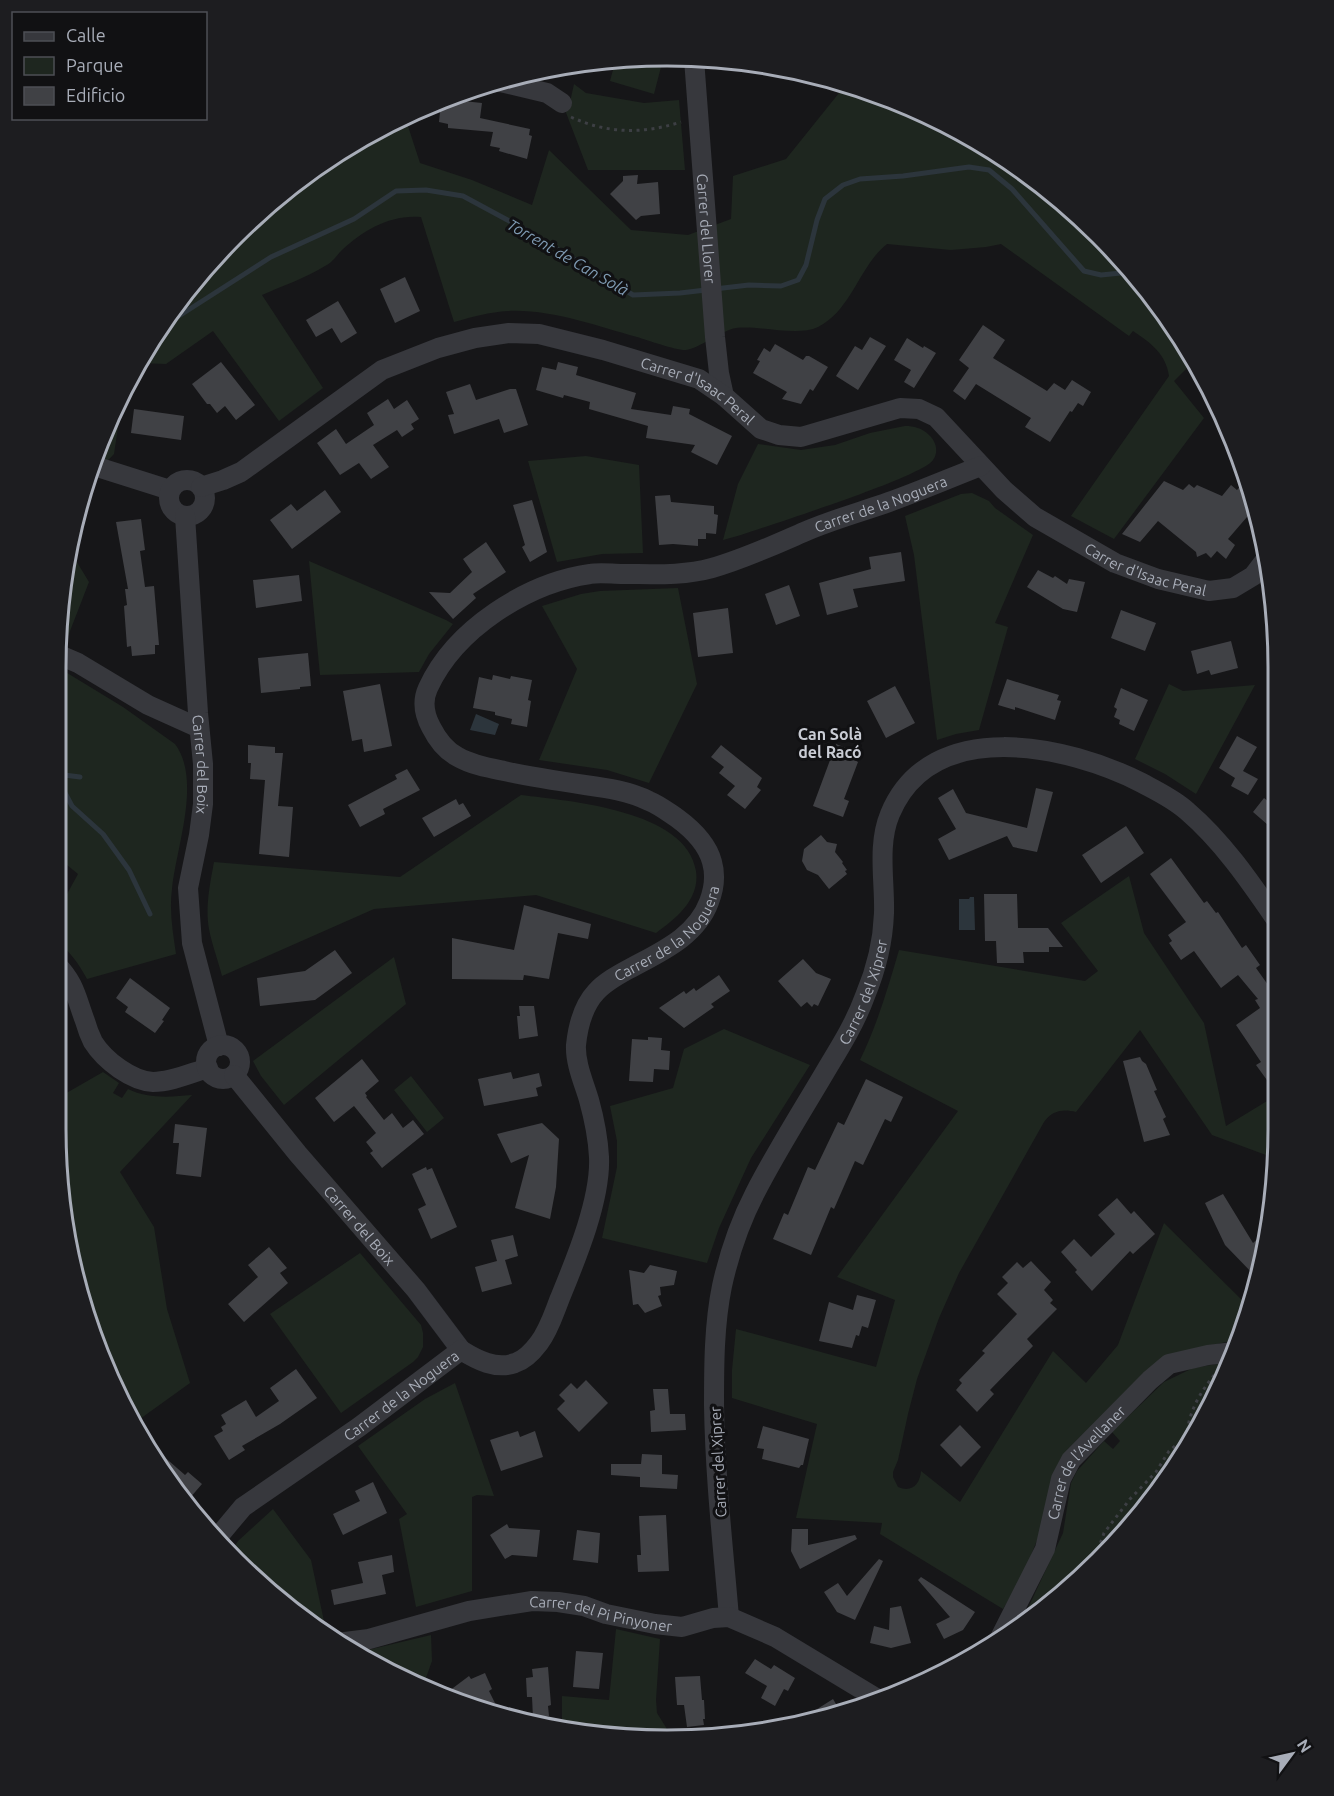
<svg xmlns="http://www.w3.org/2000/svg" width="1334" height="1796" font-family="Ubuntu,sans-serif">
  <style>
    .green { fill: #1e261f }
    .water { fill: #2c353c }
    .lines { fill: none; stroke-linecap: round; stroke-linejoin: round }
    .stream { stroke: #2c353c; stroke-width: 5 }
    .building { fill: #404145 }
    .path { stroke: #3d3f44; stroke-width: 3; stroke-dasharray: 3 4.5; stroke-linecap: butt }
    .minor { stroke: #37383d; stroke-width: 20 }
    .labels { text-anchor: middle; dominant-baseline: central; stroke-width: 6; stroke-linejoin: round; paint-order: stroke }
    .street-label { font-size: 15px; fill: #a8adb8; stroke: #111113 }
    .water-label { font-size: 16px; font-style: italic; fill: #7f9bb3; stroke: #111113 }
    .neighbourhood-label { font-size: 16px; font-weight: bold; fill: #c9ccd4; stroke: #111113 }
    .rim { fill: none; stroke: #a8adb8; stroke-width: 3 }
  </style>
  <rect width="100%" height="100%" fill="#161618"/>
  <!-- green -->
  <path class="green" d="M626 57 661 67 654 94 610 81 616 59Z
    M574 84 586 93 644 103 679 100 685 170H588L565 110 570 102Z
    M853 86 864 88 973 138 1070 207 1152 295 1192 363 1174 381 1204 418 1114 539 1071 516 1169 376C1166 354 1151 343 1133 331L1129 336 1001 244 986 247 951 250 887 244C859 266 852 310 818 327 797 337 759 325 736 328 722 330 698 349 686 350 678 351 647 340 637 337 596 326 552 309 508 311 490 312 472 317 454 322L421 217C391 214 363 230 342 250 337 255 332 263 325 266 306 278 282 286 262 295L323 388 279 421 213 331 166 364 139 363 158 328 207 264 295 182 392 121 406 120 420 163 472 180 532 205 549 150 631 230 688 235 731 219 733 176 786 159 839 93Z
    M123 394 114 454 91 478 72 554 89 582 65 644 57 641V627L76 509 102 433Z
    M905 426C914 426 922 428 929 435 936 441 939 452 933 460 922 477 770 525 741 535L723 540 738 484 758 444 801 450 835 445 870 433Z
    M586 456 639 465 643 553 602 554 557 562 528 461Z
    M972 493 989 501 995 508 1033 535 995 623 1008 627 979 730 956 734 937 740 914 555 905 516 961 494Z
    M309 561 446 620 453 624 429 654 419 672 320 675Z
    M678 588 697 684 649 783 607 770 539 760 577 669 542 606 581 594 600 591Z
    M59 668 123 707 175 744C202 780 176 848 172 889 169 911 173 933 176 954L87 979C79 964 70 951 56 941V914L78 874 56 856 57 676Z
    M1169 684 1183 691 1255 685 1196 794 1165 774 1135 759Z
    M521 795C569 801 687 810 696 871 700 899 677 918 656 933L536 895 374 909 222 976C218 960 212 945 209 929 205 907 210 884 214 862L400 877Z
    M1129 876 1144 933 1204 1023 1226 1126 1277 1095V1159L1212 1135 1140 1030 1076 1112C1063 1109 1053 1110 1044 1122L959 1273 939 1318 917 1379 908 1414 898 1460 893 1472V1477L898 1487C912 1493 920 1484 921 1471L960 1502 1053 1351 1086 1383 1118 1345 1164 1223 1250 1308 1246 1325 1240 1339 1172 1354 1110 1408 1068 1449 1061 1458 1053 1476 1041 1530 1030 1558 1020 1581 1003 1609 880 1534 882 1523 796 1518 817 1424 732 1398V1370L736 1329 876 1367 895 1300 837 1277 958 1111 860 1060C877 1025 888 988 899 950L1085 981 1098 971 1061 923Z
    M394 957 406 1004 284 1105 261 1076 253 1061Z
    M724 1029 810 1065 751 1158 719 1228 707 1263 602 1238 617 1167V1141L610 1106 673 1088 684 1049Z
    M103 1072 119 1083 113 1093 122 1098 128 1089C148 1099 171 1097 192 1095L120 1172 154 1227 167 1309 190 1383 133 1424 76 1288 56 1129V1099Z
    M411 1076 444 1118 427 1132 394 1090Z
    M360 1253 421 1325 423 1333V1347L418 1357 413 1362 341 1413 270 1314Z
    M1229 1362 1197 1434 1127 1532 1039 1614 1017 1627 1029 1606 1063 1533 1071 1483 1077 1471 1104 1441 1113 1449 1120 1441 1112 1432 1164 1382 1193 1368Z
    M455 1383 494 1496 477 1495 472 1497V1591L416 1607 399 1519 407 1514 358 1446 425 1399Z
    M273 1509 311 1560 325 1626 315 1628 235 1562 229 1555 238 1541Z
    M616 1629 660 1639 656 1700 657 1713 672 1737 562 1730V1696L609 1700Z
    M431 1635 432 1661 423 1686 396 1677 355 1653Z"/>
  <!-- water -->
  <path class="water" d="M476 714 499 724 495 735 470 730Z
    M970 897H974L975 930H959V899H969Z"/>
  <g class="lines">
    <!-- stream -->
    <path class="stream" d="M157 330 271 257 354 219 396 191 426 190 463 196 526 230 633 295 680 293 749 285 781 286 798 280 806 265 817 220 825 199 843 185 860 179 903 176 969 167 989 170 1012 189 1084 271 1101 275 1131 272
      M56 774 80 777
      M56 776 72 806 103 834 129 870 150 914"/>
  </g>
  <!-- building -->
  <path class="building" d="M464 93 463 101 482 103 480 118 530 129 529 135 532 136 527 159 499 151 500 148 490 146 493 132 448 128V124L439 122 441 102Z
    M638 175 637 184 658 182 660 214 641 216 636 220 610 194 623 181V176Z
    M405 277 420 311 395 323 380 289Z
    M338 301 357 333 341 343 332 328 316 337 306 320Z
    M983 325 1005 340 993 358 1047 391 1054 383 1065 390 1072 380 1091 392 1083 406 1078 403 1072 412 1070 411 1050 442 1025 427 1031 418 976 384 965 400 953 391 969 368 959 360Z
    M870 337 886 346 858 390 836 376 855 346 862 350Z
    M907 338 923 348 924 346 936 353 914 388 904 382 911 370 894 360Z
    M775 344 803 360 806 356H809L828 367 813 391 810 389 801 404 782 399 787 392 753 373 760 361 757 360 764 348 770 352Z
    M221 362 255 405 236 420 225 406 217 413 210 404H207L192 384Z
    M558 362 578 367 576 375 636 393 631 409 671 415 673 406 690 409 689 414 732 436 717 465 691 452 695 445 646 438 648 426 589 409 590 402 564 395 563 398 536 390 542 367 556 370Z
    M470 384 476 400 510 389H516L528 425 504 433 499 419 454 434 448 415 454 414 446 392Z
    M388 399 394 409 407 400 419 419 411 424 414 429 402 437 397 430 373 445 389 467 371 479 359 463 340 475 317 443 336 429 346 444 374 425 367 413Z
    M134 409 184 416 181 440 131 433Z
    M1164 481 1183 490 1189 484 1194 488 1197 485 1222 496 1231 485 1237 490 1245 481 1253 510 1228 539 1235 545 1226 559 1217 551 1211 558 1206 553 1197 557 1196 552 1158 521 1140 542 1122 534Z
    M325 490 341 512 292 549 270 520 291 504 297 511Z
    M670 495 671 502 714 506V514L718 515 716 534 706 533V539H698V546L673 544 659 545 655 496Z
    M532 500 547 552 530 562 522 547 525 545 513 505Z
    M141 519 145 550 140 551 145 587 154 586 159 645H155V654L132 656 131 646 127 647 124 606 127 605 125 589H128L116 522Z
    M486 542 506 572 473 594 476 598 453 619 429 592 450 593 472 572 463 559Z
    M901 552 905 581 853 589 858 607 827 615 819 583 871 569 869 557Z
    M1038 570 1053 578 1055 576 1067 584 1069 579 1085 582 1077 612 1063 609 1027 587Z
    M299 575 302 601 256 608 253 580Z
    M789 585 800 616 776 625 765 594Z
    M728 608 733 653 698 657 693 613Z
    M1121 610 1156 623 1145 651 1111 638Z
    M1231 641 1238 668 1211 675 1209 670 1197 674 1191 651Z
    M308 653 311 686 300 687V689L261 693 258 658Z
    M493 675 510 679 511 676 532 680 528 700 531 701 527 727 511 724 512 719 495 715V712L473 708 479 677 492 680Z
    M1007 679 1059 695 1057 700 1061 701 1055 720 1015 707V710L998 705Z
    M380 684 392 746 364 752 362 739 352 741 343 691Z
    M895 686 915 723 886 738 867 701Z
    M1121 688 1148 700 1134 731 1119 724 1120 720 1114 717 1117 709 1114 707Z
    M1237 736 1257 747 1243 771 1258 779 1248 795 1231 786 1235 778 1219 768Z
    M836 744 856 752 853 759 858 762 844 799 849 801 843 817 813 806Z
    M248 745 275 747V753H283L278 806 293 807 289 857 259 854 265 780 250 779 251 763H248Z
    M721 745 762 778 757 787 761 790 745 809 727 795 735 786 719 773 724 767 711 757Z
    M407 769 420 790 383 809 385 814 360 827 348 805 397 779 395 775Z
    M1036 788 1053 792 1037 852 1013 847 1007 836 949 860 938 839 956 829 938 798 953 789 966 813 1027 828Z
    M1264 798 1275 807V831L1253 812Z
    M456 799 459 805 463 803 471 816 434 837 422 818Z
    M1126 826 1144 853 1101 883 1082 855Z
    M821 835 827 842 837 844 835 852 843 862 842 863 847 870 845 871 847 874 829 889 818 875 807 870 802 861 804 849Z
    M1171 858 1204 903 1207 901 1216 913 1218 912 1242 948 1246 945 1260 965 1256 968 1276 996 1277 1094 1256 1065 1261 1062 1236 1025 1260 1008 1255 1000 1258 999 1238 975 1221 988 1194 951 1181 960 1169 943 1172 941 1168 935 1186 922 1150 874Z
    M984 894H1017L1018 928H1048L1063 947H1049V952H1023L1024 963H997L996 941H985Z
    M524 905 591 924 588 939 558 933 549 979 524 975 523 980 452 979V938L514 950Z
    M335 950 352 973 315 1000 260 1006 257 978 305 971Z
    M803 959 816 973 831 979 818 1006 814 1004 812 1007 807 1002 801 1007 778 981Z
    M719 975 730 991 711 1004 714 1007 684 1028 659 1008 684 991 686 994 694 988 696 991Z
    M130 978 170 1008 162 1020 164 1021 155 1033 125 1012 128 1007 116 998Z
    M519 1006H534L538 1036 519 1039 517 1016H520Z
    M648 1037 662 1038 661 1050 670 1051 669 1070 654 1069 653 1082 629 1081 632 1039 648 1040Z
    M1140 1057 1142 1061 1146 1064 1157 1090 1154 1091 1166 1117 1163 1119 1170 1135 1144 1142 1123 1061Z
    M362 1059 379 1081 365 1093 367 1096 366 1097 384 1120 392 1113 403 1128 413 1120 424 1134 382 1168 370 1153 373 1151 366 1142 376 1133 354 1106 334 1122 315 1098Z
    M511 1072 513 1079 539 1073 542 1086 536 1088 538 1096 484 1106 478 1079Z
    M866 1079 903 1097 891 1122 885 1119 863 1165 855 1161 834 1209 831 1207 811 1255 773 1239 784 1213 788 1215 808 1167 815 1170 838 1122 844 1125Z
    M542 1123 559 1139 556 1187 550 1219 515 1208 529 1155 511 1163 497 1134Z
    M175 1124 207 1128 201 1177 176 1174 179 1143H173Z
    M426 1167 427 1170 432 1168 457 1227 431 1239 418 1209 426 1205 412 1174Z
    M1223 1194 1253 1243 1264 1233 1256 1277 1225 1245 1205 1203Z
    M1117 1198 1131 1214 1134 1211 1155 1234 1133 1254 1130 1251 1092 1291 1075 1272 1077 1270 1061 1252 1074 1239 1091 1257 1115 1234 1098 1215Z
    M513 1235 518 1256 505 1260 512 1284 482 1292 475 1267 497 1261 491 1240Z
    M269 1247 287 1268 280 1273 288 1283 244 1322 228 1304 258 1277 248 1265Z
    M1031 1261 1051 1282 1044 1290 1053 1300 1050 1303 1057 1309 1027 1339 1033 1346 990 1390 994 1394 977 1412 956 1390 962 1383 959 1380 985 1353 982 1351 1017 1314 997 1294 1008 1283 1002 1277 1017 1262 1023 1268Z
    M650 1265 677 1271 674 1285 660 1287 661 1295 658 1296 662 1306 645 1313 638 1304 633 1305 629 1270 644 1273Z
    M857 1295 876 1300 868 1328 862 1326 859 1336 856 1335 852 1348 819 1341 829 1302 853 1310Z
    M296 1369 317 1398 280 1424 242 1446 245 1450 229 1460 214 1436 223 1431 221 1427 226 1424 221 1415 246 1400 256 1417 279 1401 270 1388Z
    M586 1380 608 1403 579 1432 557 1409 565 1401 559 1395 571 1383 577 1389Z
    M653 1389H668L670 1414H685L686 1430 651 1432 650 1411 655 1410Z
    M960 1425 981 1447 961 1467 940 1445Z
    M763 1426 809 1439 803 1465H801L799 1468 762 1459 764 1449 757 1448Z
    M518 1431 520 1437 535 1431 543 1457 501 1471 490 1440Z
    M161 1454 185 1475 188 1472 202 1484 189 1499 156 1459Z
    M642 1454 662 1455V1474L678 1475 677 1489 640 1487V1477L611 1475V1464H641Z
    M373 1482 387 1513 343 1535 333 1514 360 1501 355 1491Z
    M666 1515 669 1571 638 1572 637 1555H641L639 1516Z
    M507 1524 509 1528 540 1530 537 1557 512 1555 505 1559 490 1535Z
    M792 1529H808V1545L855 1535 857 1539 800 1569 791 1551Z
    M577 1530 600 1533 598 1563 573 1560Z
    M392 1555 394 1572 382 1575 386 1594 334 1605 331 1590 363 1583 358 1562Z
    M879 1559 883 1561 855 1620 837 1612 824 1592 838 1583 847 1596Z
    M921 1577 975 1612 963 1630 944 1639 936 1624 950 1617 918 1580Z
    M901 1606 911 1643 891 1648 870 1643 874 1626 889 1630 890 1608Z
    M576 1651 603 1653 599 1689 573 1687Z
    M755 1659 771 1669 774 1665 795 1678 788 1691 784 1689 775 1706 761 1698 767 1686 745 1673Z
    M548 1667 551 1705 548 1706 549 1716 533 1718 532 1697H527L526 1678 533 1677 532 1669Z
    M485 1673 492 1689 489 1691 495 1703 486 1708 445 1694 469 1676 471 1679Z
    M700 1676 702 1700H704L705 1719H703L704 1725 687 1727 684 1705H677L675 1677Z
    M833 1699 842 1714 825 1720 792 1725Z"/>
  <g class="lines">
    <!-- path -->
    <path class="path" d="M571 117C608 134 643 134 681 122
      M1187 1446C1185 1418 1198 1395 1215 1374
      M1093 1564 1104 1533 1130 1499 1156 1472 1169 1451 1175 1446 1180 1444 1187 1446 1186 1449"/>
    <!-- minor -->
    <g class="minor">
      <path id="s1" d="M694 59 715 337 719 373 724 396"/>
      <path d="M496 81 547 93 562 103"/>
      <path d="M91 465 170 490"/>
      <circle cx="187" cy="498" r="18"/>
      <path id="s2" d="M201 487 223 480 241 472 382 370 438 348 475 338 509 333 539 334 603 350 699 379 724 396 761 429 779 435 801 437 900 408 919 409 936 417 1004 490 1035 517 1115 563 1158 579 1209 591 1233 588 1253 576 1266 559"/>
      <path id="s3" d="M185 516 198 713 203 764V804L199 835 188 888 192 943 219 1046"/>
      <path d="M57 654 78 663 148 705 199 728"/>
      <path d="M56 964C75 983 76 997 85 1021 87 1028 90 1036 93 1042 105 1061 132 1081 153 1082 171 1082 191 1073 208 1068"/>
      <circle cx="223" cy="1062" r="17"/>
      <path id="s4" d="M234 1075 298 1154 416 1290 461 1350"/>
      <path id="s5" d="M217 1538 243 1507 359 1427 461 1350C477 1360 496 1370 515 1363 525 1360 533 1351 539 1343 549 1330 554 1313 560 1298 576 1259 601 1199 599 1157 598 1138 594 1118 589 1100 584 1083 575 1063 576 1045 578 1026 583 1006 596 992 605 982 618 975 629 969 660 952 696 937 709 902 714 889 716 876 712 862 707 843 692 829 677 818 668 812 659 805 649 801 629 791 607 788 585 785 558 781 531 777 504 771 489 768 472 765 458 757 446 751 437 739 431 727 424 714 422 701 428 688 455 629 527 583 590 574 600 572 612 574 623 574 653 574 683 576 712 568 744 559 774 545 804 532 831 520 861 512 889 502 920 491 950 478 981 466"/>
      <path id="s6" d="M729 1617C723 1546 715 1476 714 1405 714 1366 714 1325 722 1286 729 1254 740 1222 755 1193 777 1150 804 1108 828 1067 842 1044 856 1021 865 996 876 970 883 941 884 913 885 881 877 845 890 814 931 715 1068 745 1142 783 1157 791 1174 799 1187 811 1222 841 1249 880 1275 918"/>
      <path id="s7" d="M1001 1636 1045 1549 1061 1479 1071 1460 1150 1380 1169 1364 1208 1355 1234 1352"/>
      <path id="s8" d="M337 1643 369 1639 469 1611 532 1601 558 1602 584 1606 606 1614 655 1624 682 1627 713 1618 729 1617 775 1637 881 1701"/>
    </g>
  </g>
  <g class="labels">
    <!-- street labels -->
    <g class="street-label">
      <text stroke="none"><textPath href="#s1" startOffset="170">Carrer del Llorer</textPath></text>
      <text stroke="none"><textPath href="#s2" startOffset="550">Carrer d'Isaac Peral</textPath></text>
      <text stroke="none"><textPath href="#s5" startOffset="1833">Carrer de la Noguera</textPath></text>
      <text stroke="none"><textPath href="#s2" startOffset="1072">Carrer d'Isaac Peral</textPath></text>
      <text stroke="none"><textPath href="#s3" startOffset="249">Carrer del Boix</textPath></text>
      <text stroke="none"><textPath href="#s5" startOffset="862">Carrer de la Noguera</textPath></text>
      <text stroke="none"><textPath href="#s6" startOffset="660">Carrer del Xiprer</textPath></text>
      <text stroke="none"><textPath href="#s4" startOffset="196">Carrer del Boix</textPath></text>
      <text stroke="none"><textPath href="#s5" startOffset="234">Carrer de la Noguera</textPath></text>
      <text transform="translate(718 1462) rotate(-93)">Carrer del Xiprer</text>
      <text stroke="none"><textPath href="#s7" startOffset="196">Carrer de l'Avellaner</textPath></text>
      <text stroke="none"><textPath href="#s8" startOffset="270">Carrer del Pi Pinyoner</textPath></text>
    </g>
    <!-- water labels -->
    <g class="water-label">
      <text transform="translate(568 257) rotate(30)">Torrent de Can Solà</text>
    </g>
    <!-- neighbourhood labels -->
    <g class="neighbourhood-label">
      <text x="830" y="734">Can Solà<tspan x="830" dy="18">del Racó</tspan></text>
    </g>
  </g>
  <!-- crop -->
  <path d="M0 0H1334V1796H0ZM667 66H667A601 601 0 0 1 1268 667V1129A601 601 0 0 1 667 1730H667A601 601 0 0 1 66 1129V667A601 601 0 0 1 667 66Z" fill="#1d1d20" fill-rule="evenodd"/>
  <path class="rim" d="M667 66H667A601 601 0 0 1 1268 667V1129A601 601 0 0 1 667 1730H667A601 601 0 0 1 66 1129V667A601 601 0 0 1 667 66Z"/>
  <!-- legend -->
  <rect x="12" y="12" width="195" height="108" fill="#111113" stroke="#4d4f55" stroke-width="1.5"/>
  <rect x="24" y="32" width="30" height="9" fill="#37383d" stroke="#4d4f55" stroke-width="1.5"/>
  <text x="66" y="42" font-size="18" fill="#a8adb8">Calle</text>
  <rect x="24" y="57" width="30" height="18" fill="#1e261f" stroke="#4d4f55" stroke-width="1.5"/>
  <text x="66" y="72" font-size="18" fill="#a8adb8">Parque</text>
  <rect x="24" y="87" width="30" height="18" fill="#404145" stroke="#4d4f55" stroke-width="1.5"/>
  <text x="66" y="102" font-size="18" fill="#a8adb8">Edificio</text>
  <!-- north arrow -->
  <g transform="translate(1292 1754) rotate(57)" stroke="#111113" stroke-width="4.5" paint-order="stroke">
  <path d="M0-4.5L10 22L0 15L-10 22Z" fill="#a8adb8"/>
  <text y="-9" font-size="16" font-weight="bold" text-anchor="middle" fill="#a8adb8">N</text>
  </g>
</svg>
